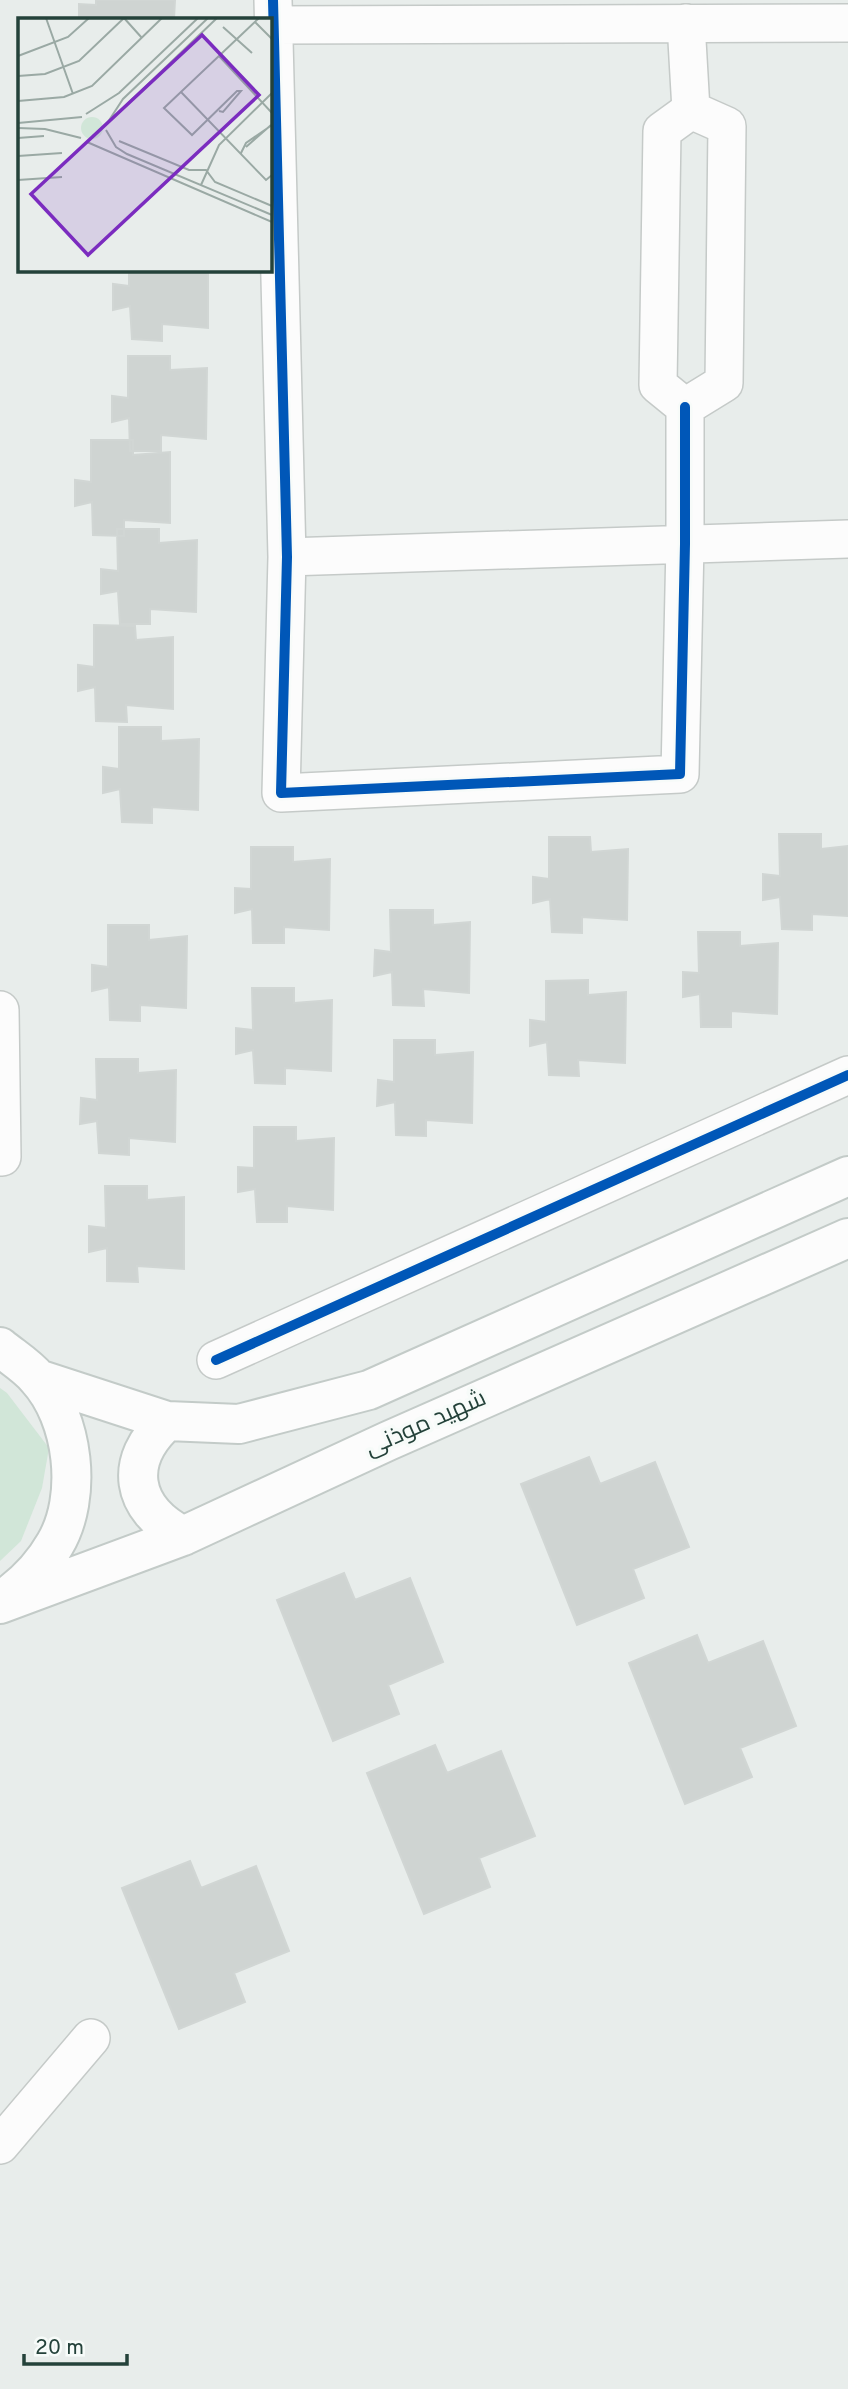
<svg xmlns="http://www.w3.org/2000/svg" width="848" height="2389" font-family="Overpass,Cairo,sans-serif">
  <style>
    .green { fill: #d1e6d8 }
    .building { fill: #cfd4d2; stroke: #d1d6d4; stroke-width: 2 }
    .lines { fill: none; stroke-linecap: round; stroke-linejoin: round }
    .minor-casing { stroke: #c5cac8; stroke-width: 40 }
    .secondary-casing { stroke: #c3cbc8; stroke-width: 42 }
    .minor { stroke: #fcfcfc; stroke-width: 37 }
    .secondary { stroke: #fcfcfc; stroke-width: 38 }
    .cycleway-casing { stroke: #f7fbf9; stroke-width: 15 }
    .cycleway { stroke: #0057b8; stroke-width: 10 }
    .labels { text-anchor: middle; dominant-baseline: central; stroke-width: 7; stroke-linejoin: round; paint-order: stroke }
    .street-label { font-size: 24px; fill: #24423a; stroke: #f7fbf9 }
    .inset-road { fill: none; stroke: #9aa9a4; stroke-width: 2 }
    .view { fill: #7b2cbf; fill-opacity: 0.15; stroke: #7b2cbf; stroke-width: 3.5 }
    .inset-edge { fill: none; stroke: #24423a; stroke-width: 3.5 }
  </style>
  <rect width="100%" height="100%" fill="#e8edeb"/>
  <!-- green -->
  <path class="green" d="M0 1388 7 1393 49 1448 42 1488 21 1541 0 1561Z"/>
  <!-- building -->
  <path class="building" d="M96 0H175L174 19H79V4L96 5Z
    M129 270H208V328L162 324V341L132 339 130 306 113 310V284L129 286Z
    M128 356H170V370L207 368 206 439 161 435V451H130L129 418 112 422V396L128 398Z
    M91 440H133V455L170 452V523L124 520V536L93 535 92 502 75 506V480L91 482Z
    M117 529H159V543L197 540 196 612 150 609V624H120L118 591 101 594V569L118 571Z
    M94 625 135 626 136 640 173 637V709L126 705 127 722 96 721 95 687 78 691V665L94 667Z
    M119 727H161V741L199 739 198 810 152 807V823L122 822 120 789 103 793V767L119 769Z
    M779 834H821V849L848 846V916L812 914V930L782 929 780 897 763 900V874L780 876Z
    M549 837H590L591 852 628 849 627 920 582 917V933L552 932 550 899 533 903V877L549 879Z
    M251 847H293V862L330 859 329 930 284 927V943H253L252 909 235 913V888L251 889Z
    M390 910H433V925L470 922 469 993 423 989 424 1006 393 1005 392 972 374 976 375 950 391 952Z
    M108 925H149V940L187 936 186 1008 140 1005V1021L110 1020 109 987 92 991V965L108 967Z
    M698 932H740V946L778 943 777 1014 731 1011V1027H701L700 994 683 997V972L699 973Z
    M588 980V995L626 992 625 1063 578 1060 579 1076 549 1075 547 1042 530 1046V1020L546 1022V981Z
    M252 988H294V1003L332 1000 331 1071 285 1068V1084L255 1083 253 1050 236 1054V1028L253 1030Z
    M394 1040H435V1055L473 1052 472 1123 426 1120V1136L396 1135 395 1102 377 1106 378 1080 394 1082Z
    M96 1059H138V1073L176 1070 175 1142 129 1138V1155L99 1153 97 1121 80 1124 81 1098 97 1100Z
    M254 1127H296V1141L334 1138 333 1210 287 1206V1222H257L255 1189 238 1192V1167L254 1168Z
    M105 1186H147V1200L184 1197V1269L137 1266 138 1282 107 1281V1248L89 1252V1226L106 1228Z
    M589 1457 600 1484 655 1462 689 1547 633 1569 644 1598 577 1625 521 1484Z
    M344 1573 355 1600 410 1578 443 1662 388 1685 399 1714 333 1741 277 1600Z
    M697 1635 708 1663 763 1641 796 1726 740 1748 752 1777 685 1804 629 1663Z
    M435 1745 447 1773 501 1751 535 1836 479 1858 490 1887 424 1914 367 1773Z
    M190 1861 201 1888 256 1866 289 1951 234 1973 245 2002 179 2029 122 1888Z"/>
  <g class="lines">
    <defs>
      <path id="minor" d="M273 0 287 557 281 793 680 774 685 544V407
        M686 23 691 110
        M273 25 848 23
        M691 110 727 126 724 383 685 407 658 385 662 131Z
        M287 557 848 539
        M0 1010 2 1157
        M216 1360 848 1075
        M0 2145 91 2038"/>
      <path id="secondary" d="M0 1347C12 1357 27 1366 37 1378 74 1418 83 1497 55 1544 43 1565 28 1581 9 1595
        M38 1379 167 1421 239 1424 369 1390 848 1176
        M167 1421C123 1461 130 1508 183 1536
        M0 1604 183 1536 388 1441 848 1238"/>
    </defs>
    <!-- minor casing -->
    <use href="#minor" class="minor-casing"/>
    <!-- secondary casing -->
    <use href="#secondary" class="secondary-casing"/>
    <!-- minor -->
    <use href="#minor" class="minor"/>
    <!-- secondary -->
    <use href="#secondary" class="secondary"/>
    <defs>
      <path id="cycleway" d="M273 0 287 557 281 793 680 774 685 544V407
        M216 1360 848 1075"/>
    </defs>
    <!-- cycleway casing -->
    <use href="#cycleway" class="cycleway-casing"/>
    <!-- cycleway -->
    <use href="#cycleway" class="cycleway"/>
  </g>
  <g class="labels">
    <!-- street labels -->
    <g class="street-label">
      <text transform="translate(426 1424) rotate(-24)">شهید موذنی</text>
    </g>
  </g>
  <!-- overview -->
  <g transform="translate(18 18)">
    <rect width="254" height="254" fill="#e8edeb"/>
    <path d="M63 110a11 11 0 1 1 22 0a11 11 0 1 1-22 0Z" fill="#d1e6d8"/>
    <path class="inset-road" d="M28 0 55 76M106 0 124 20M237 4 254 21M205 9 234 35M0 38 50 19 71 0M201 38 254 95M0 58 27 56 61 43 106 0M163 74 248 162 254 157M0 83 46 79 74 68 144 0M201 93 205 94 223 73H219L174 117 146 90 241 0M101 94 199 0M68 96 101 75 180 0M0 105 64 99M88 107 105 81 190 0M0 110 27 111 63 120M88 112 98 129 109 136 254 197M0 120 26 118M101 123 171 152H188L197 164 254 188M69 124 254 204M228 129 253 107M223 135 228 125 254 107M0 138 44 135M0 162 44 159M183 167 201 127 254 75"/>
    <path class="view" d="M184 17 241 77 70 237 13 176Z"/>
    <rect width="254" height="254" class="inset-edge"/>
  </g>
  <!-- scale -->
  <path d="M24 2354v10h103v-10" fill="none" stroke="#24423a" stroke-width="3.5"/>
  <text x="35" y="2354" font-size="21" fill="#24423a" stroke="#f7fbf9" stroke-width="5" paint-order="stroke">20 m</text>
</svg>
